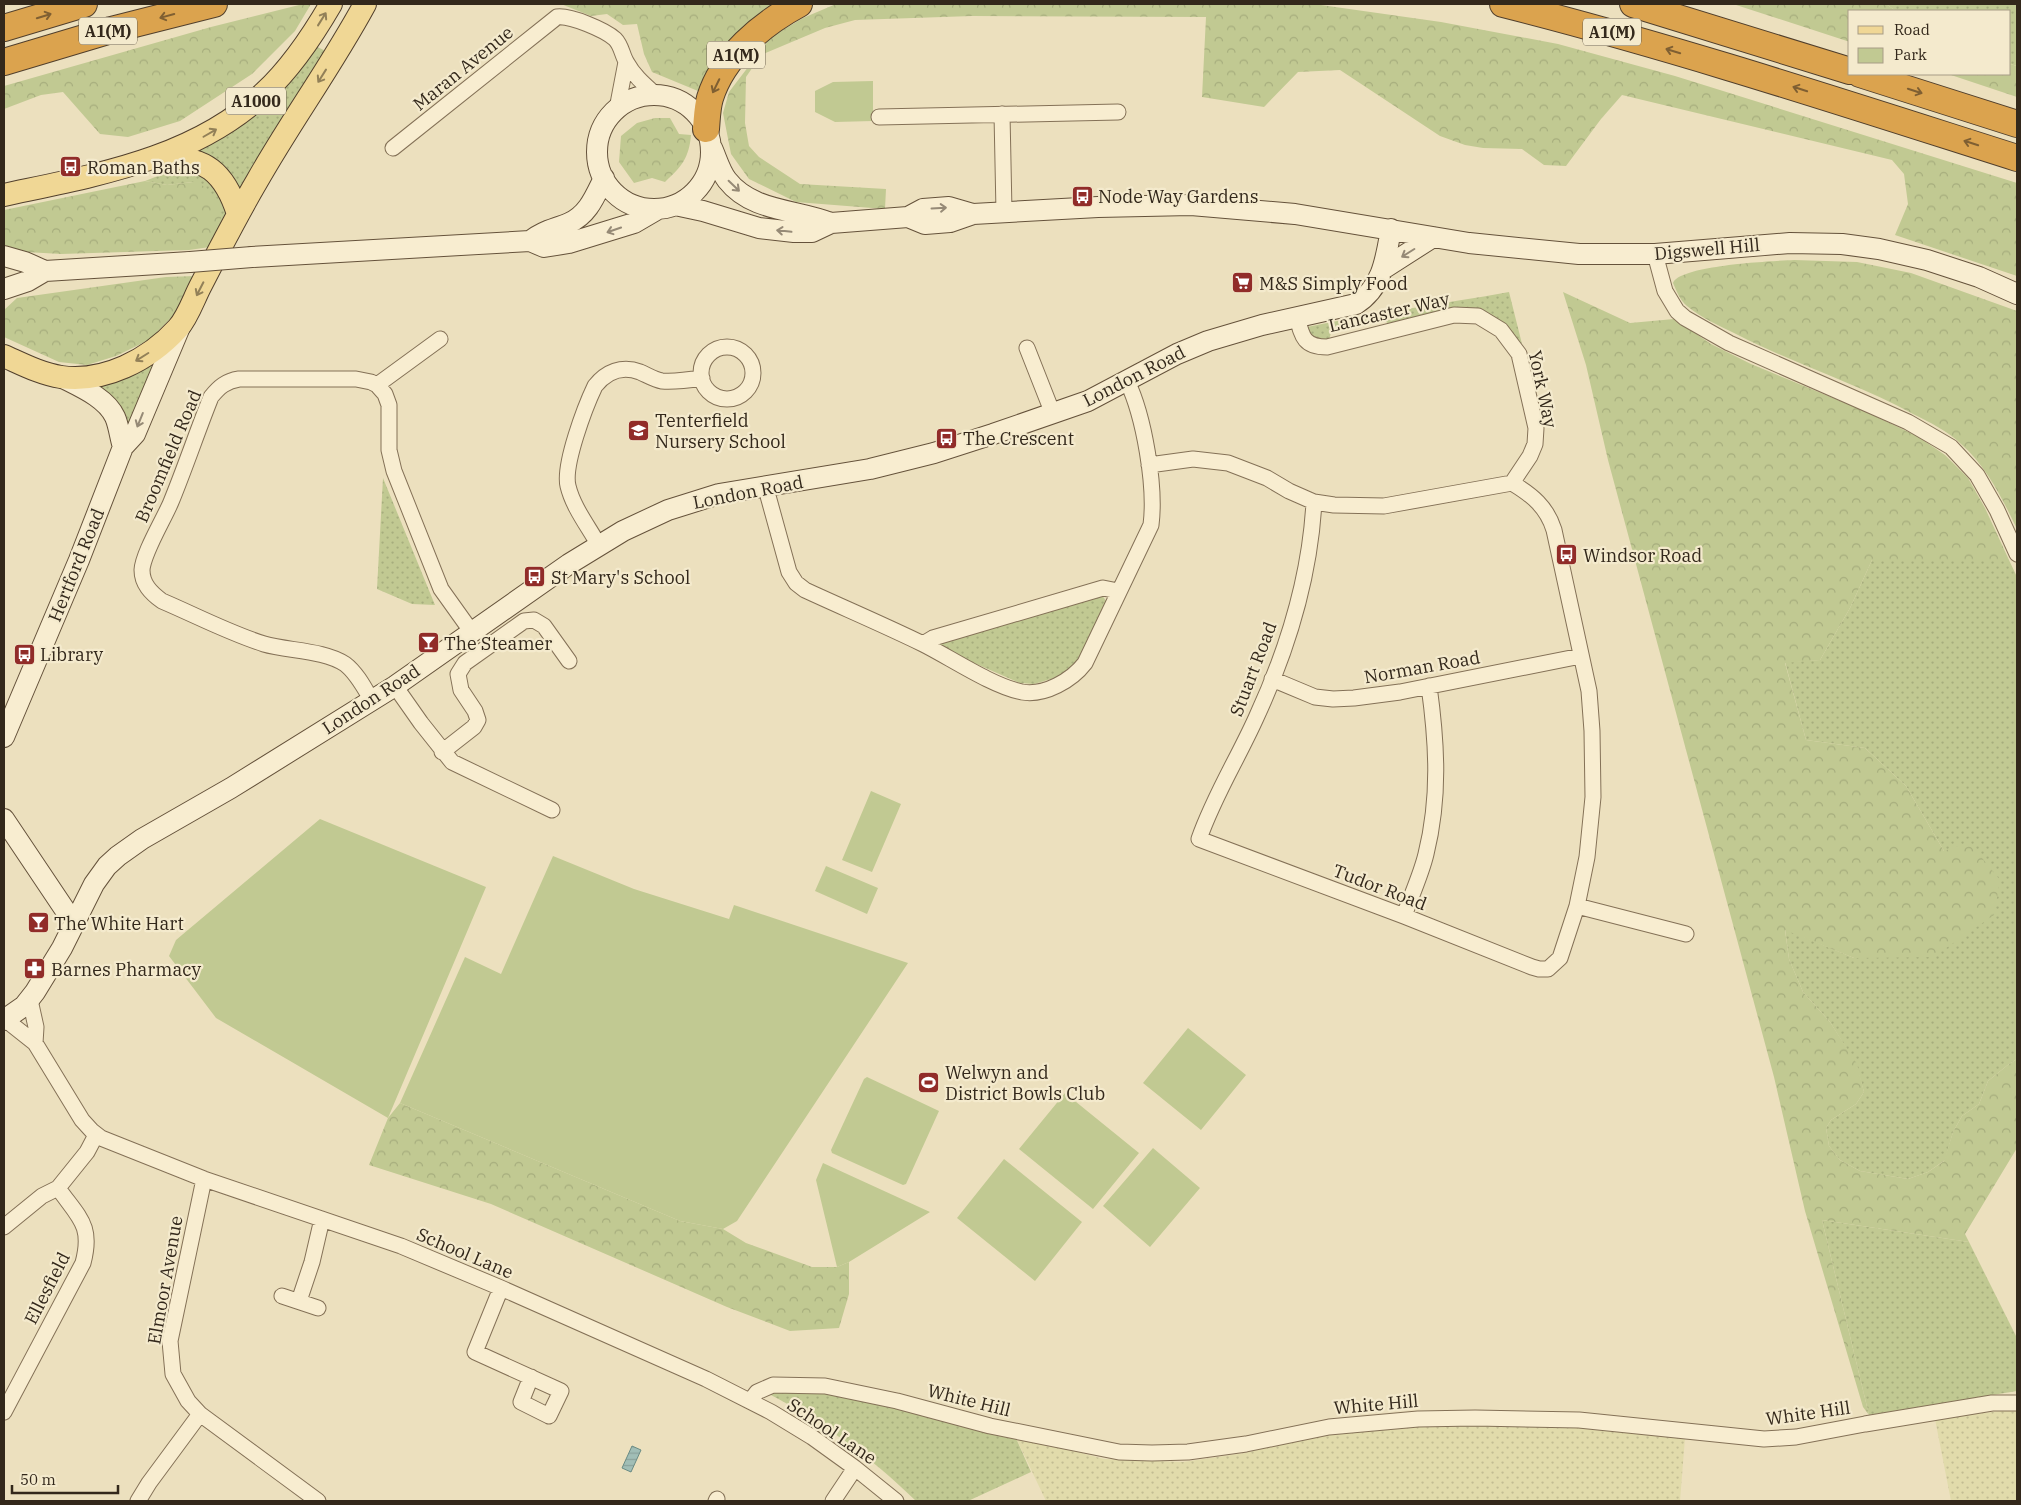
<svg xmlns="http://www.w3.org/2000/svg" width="2021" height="1505" font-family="'IBM Plex Serif',serif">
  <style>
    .farmland { fill: url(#farmland-dots) }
    .grass { fill: url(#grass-dots) }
    .forest { fill: url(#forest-crowns) }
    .park { fill: #c1c992 }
    .water { fill: url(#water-rules); stroke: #698b84 }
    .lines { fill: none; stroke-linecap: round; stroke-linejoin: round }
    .street-casing { stroke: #847157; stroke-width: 17 }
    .secondary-casing { stroke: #65523b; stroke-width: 22 }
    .primary-casing { stroke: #513f2c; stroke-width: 24 }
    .highway-casing { stroke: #513f2c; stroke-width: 28 }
    .street { stroke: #f8edd0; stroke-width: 15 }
    .secondary { stroke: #f8edd0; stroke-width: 20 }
    .primary { stroke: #f0d795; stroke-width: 22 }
    .highway { stroke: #dba34e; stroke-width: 26 }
    .secondary-bridge-casing { stroke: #65523b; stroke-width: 22; stroke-linecap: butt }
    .secondary-bridge { stroke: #f8edd0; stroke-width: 20 }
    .oneway { stroke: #7f5f32 }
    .oneway2 { stroke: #928058 }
    .oneway3 { stroke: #968a76 }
    .labels { text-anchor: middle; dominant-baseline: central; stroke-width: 4.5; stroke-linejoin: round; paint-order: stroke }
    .shield { fill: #f4eacd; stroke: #6d6250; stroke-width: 1 }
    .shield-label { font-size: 16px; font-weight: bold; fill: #33281b }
    .street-label { font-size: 18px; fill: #33281b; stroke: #f4eacd }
    .poi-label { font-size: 18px; fill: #33281b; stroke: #f4eacd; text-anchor: start }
  </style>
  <defs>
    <pattern id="farmland-dots" width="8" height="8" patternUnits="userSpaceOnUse" patternTransform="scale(1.25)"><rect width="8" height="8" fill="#e1dbab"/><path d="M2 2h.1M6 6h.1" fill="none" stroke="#c2bc93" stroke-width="1.8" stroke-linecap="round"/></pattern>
    <pattern id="grass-dots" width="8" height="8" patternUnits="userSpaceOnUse" patternTransform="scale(1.25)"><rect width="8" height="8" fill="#c1c992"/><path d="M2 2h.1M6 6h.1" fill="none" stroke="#a6ad7d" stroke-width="1.8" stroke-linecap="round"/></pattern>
    <pattern id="forest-crowns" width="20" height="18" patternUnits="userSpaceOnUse" patternTransform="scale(1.25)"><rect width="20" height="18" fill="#c1c992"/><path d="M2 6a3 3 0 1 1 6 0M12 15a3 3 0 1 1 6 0" fill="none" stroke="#a6ad7d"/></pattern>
    <pattern id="water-rules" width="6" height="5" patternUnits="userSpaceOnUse" patternTransform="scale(1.25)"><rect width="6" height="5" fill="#a1beb6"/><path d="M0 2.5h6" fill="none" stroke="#8ba39c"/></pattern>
  </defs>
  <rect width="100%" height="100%" fill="#ece0be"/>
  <!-- farmland -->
  <path class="farmland" d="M2017 1409V1501H1951L1935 1419Z
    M1468 1425 1585 1426 1685 1438 1680 1501H1046L1015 1436 1104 1459 1183 1462 1245 1453 1308 1437 1391 1426Z"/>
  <!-- grass -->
  <path class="grass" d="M1886 4H2017V66L2010 64V11H1896Z
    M315 46 326 51 237 198 190 156Z
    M185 168 210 178 227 210 221 232 193 182 167 185 145 181 168 172Z
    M1509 292 1522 344 1507 327 1492 317 1389 324 1382 319 1331 333 1329 340C1318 339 1310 339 1307 327 1374 313 1442 304 1509 292Z
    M161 356 130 430 93 387Z
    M383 478 435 605 412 604 377 589Z
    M1872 560H2009L2017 577V1059L2009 1064 1988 1081 1979 1104 1962 1116 1953 1132 1945 1160 1928 1172 1908 1179 1860 1171 1840 1160 1829 1146 1826 1128 1831 1120 1856 1104 1864 1092 1856 1064 1830 1022 1803 992 1789 959 1785 929 1854 958 1944 851 1906 786 1865 748 1806 740 1785 662 1820 660 1850 608Z
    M1101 594 1107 602 1081 659 1061 676 1034 684 1020 683 940 648 937 645 941 642Z
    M1822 1220 1969 1242 2017 1338V1391L1869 1415Z
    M773 1390H826L1015 1436 1031 1472 968 1501H916C873 1459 822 1421 769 1394Z"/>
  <!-- forest -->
  <path class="forest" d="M303 4H311L295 31 252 74 180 121 128 137 100 134 63 92 41 95 4 109V86L211 27Z
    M561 4H781L719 58 698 91 652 72 644 54 637 24 623 25 607 14 591 16Z
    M836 4H1314L1441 22 1558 44 1675 76 2017 183V276L1895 235 1908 204 1904 174 1892 160 1622 95 1601 119 1566 166 1544 165 1522 149 1483 148 1465 145 1440 136 1340 70 1298 72 1264 107 1202 97 1206 17 972 16 855 20 825 28 761 55 746 77 745 123 749 146 759 157 800 184 886 189 885 209 796 202 749 179 731 154 723 113 729 92 771 37 803 18Z
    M1733 4H1886L1896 11H1850V42Z
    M2010 64 2017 66V97L1948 74H2010Z
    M655 118H670L679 134 691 135C689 158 682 166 665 182L652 178 634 183 619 162 621 136 637 123Z
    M145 181 167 185 193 182 206 187 221 209V232L210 247 189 250 61 254 26 252 4 245V210Z
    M1794 260 1857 262 1911 273 2017 311V529C2002 498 1987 467 1961 444 1948 431 1929 422 1913 414 1856 383 1794 364 1736 334 1720 326 1701 318 1687 306 1680 300 1677 292 1673 283 1680 265 1774 261 1794 260Z
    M195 276 175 314 149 340 116 356 87 365 59 362 4 337V310L17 298 166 277Z
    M1563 292 1630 323 1674 319 1711 344 1751 364 1862 410 1917 436 1945 455 1968 478 1985 508 2009 560H1872L1850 608 1820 660 1785 663 1806 740 1865 748 1906 786 1944 851 1969 842 2000 880 1994 915 1933 957 1854 958 1785 930 1789 959 1803 992 1830 1022 1857 1064 1864 1092 1856 1104 1831 1120 1826 1128 1829 1146 1840 1160 1860 1171 1908 1179 1928 1172 1944 1161 1953 1132 1962 1116 1979 1104 1988 1081 2009 1064 2017 1059V1148L1965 1234 1969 1242 1822 1220 1869 1415 1863 1407 1805 1211 1774 1077 1608 460 1586 365Z
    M400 1103 680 1221 723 1229 746 1243 812 1267H837L849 1262V1294L839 1328 790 1331 727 1307 491 1204 369 1165 388 1118Z"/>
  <!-- park -->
  <path class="park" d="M873 81V121L835 122 815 112V91L833 82Z
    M871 791 901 804 872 872 842 860Z
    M320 819 486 887 388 1118 216 1018 169 956 176 940Z
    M553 856 634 889 729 919 734 905 908 963 737 1221 723 1229 680 1221 400 1103 465 957 501 974Z
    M826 866 878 888 867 914 815 891Z
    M1188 1028 1246 1075 1201 1130 1143 1083Z
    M867 1077 939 1111 906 1184 903 1185 832 1153 831 1150 864 1079Z
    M1065 1093 1139 1153 1093 1209 1019 1149Z
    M1153 1148 1200 1188 1150 1247 1103 1206Z
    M1004 1159 1082 1222 1035 1281 957 1218Z
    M823 1163 930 1212 849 1262 837 1267 816 1180Z"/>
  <!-- water -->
  <path class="water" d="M632 1446 641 1450 631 1472 622 1468Z"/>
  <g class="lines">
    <defs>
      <path id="street" d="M617 109 626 62
        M1002 114 1004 212
        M879 117 1118 112
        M393 148 557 17C570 15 605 30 615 39 622 46 622 56 627 63 634 76 645 85 656 95
        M1655 254 1665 291 1677 311 1685 318 1729 343 1908 422 1951 447 1977 475 1997 510 2017 554
        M1297 317C1302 337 1304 347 1327 347L1454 315 1478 316 1501 330 1519 354 1536 428 1535 444 1530 456 1512 483
        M701 373a26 26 0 1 1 52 0a26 26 0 1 1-52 0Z
        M1027 348 1053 414
        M377 385 440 339
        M1149 465 1193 459 1228 463 1267 478 1289 491 1314 502 1334 505 1384 506 1512 483C1532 495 1547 507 1554 530L1589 691 1592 731 1593 797 1587 857 1577 906 1560 958 1548 969H1539L1532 967 1404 916 1199 839C1214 796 1237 760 1256 718 1287 651 1310 576 1314 502
        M765 485 789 572 796 583 805 590C844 608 884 625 923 644 951 658 992 686 1022 692 1045 696 1072 680 1085 663L1151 525C1156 486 1144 416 1127 381
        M598 544C588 526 573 507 568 486 563 465 585 407 595 386 606 372 622 365 640 372 647 375 655 380 662 381 675 382 689 380 702 378
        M923 644 933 638 1103 588 1118 591
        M1272 679 1315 697 1333 699 1354 698 1400 692 1581 656
        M395 686 421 723 452 762 552 810
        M372 701C365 689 357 673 345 664 324 650 288 651 264 644 229 633 195 615 162 601 151 593 142 584 142 570 143 553 164 519 171 502 185 468 197 432 211 397 219 387 226 381 239 379H356L371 382 377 385 385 394 389 405V450L394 471 441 589 471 631
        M442 752 474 727 478 720 475 711 461 690 458 674 465 663 524 621 534 620 544 626 569 661
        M1577 906 1686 934
        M1404 916C1411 896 1421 875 1426 854 1440 797 1437 744 1429 686
        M30 1000 36 1027 35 1043
        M6 1020 35 1043 82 1120 92 1131 101 1138 204 1179 401 1246 501 1288 706 1379 771 1412 812 1437 855 1468 896 1501
        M204 1179 170 1341 173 1374 188 1401 200 1414 318 1501
        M4 1227 42 1196 58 1188 87 1152 96 1135
        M501 1288 475 1352 561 1391 549 1416 521 1402 531 1377
        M282 1296 318 1308
        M299 1301 312 1262 322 1219
        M750 1401 757 1392 773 1385 825 1386 897 1401 990 1426 1119 1452 1152 1453 1188 1452 1246 1444 1329 1427 1418 1419 1475 1418 1579 1420 1764 1439 1796 1437 1865 1424 1992 1403H2017
        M4 1412 83 1263C93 1225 79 1218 58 1188
        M138 1501 149 1483 200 1414
        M716 1501 717 1499
        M833 1501 855 1468"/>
      <path id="secondary" d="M597 152a57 57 0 1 1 114 0a57 57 0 1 1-114 0Z
        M712 148C717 159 720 171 727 180 752 212 796 209 831 223
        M675 205 703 211 759 228 794 232H812L831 223 908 217 923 209 949 207 973 214
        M908 217 925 224 950 222 973 214 1098 207 1191 205 1295 214 1469 243 1579 254H1655L1790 243 1842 244 1879 249 1927 260 1979 277 2017 294
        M530 241C542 231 555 229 569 223 588 215 595 196 604 178
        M4 256 25 262 45 271
        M252 257 530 241 544 247 569 243 634 223 658 209
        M1383 269 1433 237
        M4 289 28 281 45 271 190 262
        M59 376C78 386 106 397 115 417 119 426 120 438 123 447
        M4 737 79 560 123 447 135 434 180 327
        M4 819 65 910 76 918
        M4 1020 24 1006 35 992 62 948 94 884 107 866 118 856 142 839 231 788 395 686 569 564 623 531 668 510 719 494 870 469 934 453 993 434 1088 401 1177 354 1208 341 1262 325 1356 304C1383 287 1386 257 1391 229"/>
      <path id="primary" d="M160 158C205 155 225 173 238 214
        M4 195C96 175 195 159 265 92 292 67 313 35 331 4
        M4 356C22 364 41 374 61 377 104 383 149 360 178 328 188 317 194 298 201 285 219 250 237 215 257 181 291 121 332 65 365 4"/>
      <path id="highway" d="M1503 4C1677 48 1847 104 2017 158
        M1633 4 1850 71
        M4 28 84 4
        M4 62 111 30 214 4
        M1860 74 2017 124
        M706 129C707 118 707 108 710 98 723 56 762 24 799 4"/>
    </defs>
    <!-- street casing -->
    <use href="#street" class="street-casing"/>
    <!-- secondary casing -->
    <use href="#secondary" class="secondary-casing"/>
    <!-- primary casing -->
    <use href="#primary" class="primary-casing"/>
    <!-- highway casing -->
    <use href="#highway" class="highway-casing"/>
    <!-- street -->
    <use href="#street" class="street"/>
    <!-- secondary -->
    <use href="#secondary" class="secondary"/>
    <!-- primary -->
    <use href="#primary" class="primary"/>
    <!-- highway -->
    <use href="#highway" class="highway"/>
    <defs>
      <path id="secondary-bridge" d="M190 262 252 257"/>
    </defs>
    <!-- secondary-bridge casing -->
    <use href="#secondary-bridge" class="secondary-bridge-casing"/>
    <!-- secondary-bridge -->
    <use href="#secondary-bridge" class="secondary-bridge"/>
  </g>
  <!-- one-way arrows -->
  <defs><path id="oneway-shaft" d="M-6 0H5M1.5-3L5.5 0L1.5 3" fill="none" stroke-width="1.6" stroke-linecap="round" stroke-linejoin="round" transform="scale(1.25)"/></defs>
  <g class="oneway">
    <use href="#oneway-shaft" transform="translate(44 16) rotate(-17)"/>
    <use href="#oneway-shaft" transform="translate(167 16) rotate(165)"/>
    <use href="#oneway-shaft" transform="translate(1673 51) rotate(-163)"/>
    <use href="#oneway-shaft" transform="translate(716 86) rotate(116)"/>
    <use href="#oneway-shaft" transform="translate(1800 89) rotate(-162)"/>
    <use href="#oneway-shaft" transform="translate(1915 91) rotate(18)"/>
    <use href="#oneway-shaft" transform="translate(1971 143) rotate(-162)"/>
  </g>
  <g class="oneway2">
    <use href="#oneway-shaft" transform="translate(322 19) rotate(-58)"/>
    <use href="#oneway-shaft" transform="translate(322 76) rotate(122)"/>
    <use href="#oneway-shaft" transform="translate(210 133) rotate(-30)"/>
    <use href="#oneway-shaft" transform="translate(200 289) rotate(117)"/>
    <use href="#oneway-shaft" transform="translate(142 357) rotate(148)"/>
  </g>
  <g class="oneway3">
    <use href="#oneway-shaft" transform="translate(734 186) rotate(44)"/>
    <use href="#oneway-shaft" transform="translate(939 208) rotate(-3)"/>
    <use href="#oneway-shaft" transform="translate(614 230) rotate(161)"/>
    <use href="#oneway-shaft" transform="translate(784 231) rotate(-174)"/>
    <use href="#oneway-shaft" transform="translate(1408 253) rotate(148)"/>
    <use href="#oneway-shaft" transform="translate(140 420) rotate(112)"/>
  </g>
  <!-- icons -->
  <defs>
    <symbol id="bus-square" viewBox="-11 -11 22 22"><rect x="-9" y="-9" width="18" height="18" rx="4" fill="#912c29" stroke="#f4eacd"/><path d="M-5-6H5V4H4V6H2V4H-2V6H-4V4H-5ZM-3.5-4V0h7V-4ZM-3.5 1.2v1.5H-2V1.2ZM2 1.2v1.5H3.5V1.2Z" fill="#fff"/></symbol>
    <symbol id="supermarket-square" viewBox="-11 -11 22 22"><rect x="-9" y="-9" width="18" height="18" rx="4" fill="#912c29" stroke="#f4eacd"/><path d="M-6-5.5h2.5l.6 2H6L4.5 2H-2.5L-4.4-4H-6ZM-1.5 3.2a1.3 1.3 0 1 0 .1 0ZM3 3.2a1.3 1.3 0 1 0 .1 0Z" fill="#fff"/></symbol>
    <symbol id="school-square" viewBox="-11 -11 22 22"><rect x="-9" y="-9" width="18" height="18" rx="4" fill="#912c29" stroke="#f4eacd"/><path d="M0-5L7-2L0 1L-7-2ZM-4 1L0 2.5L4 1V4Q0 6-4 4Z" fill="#fff"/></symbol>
    <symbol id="bar-square" viewBox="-11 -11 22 22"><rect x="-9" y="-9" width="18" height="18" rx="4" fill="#912c29" stroke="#f4eacd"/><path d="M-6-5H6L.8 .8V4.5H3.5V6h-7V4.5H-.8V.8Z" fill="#fff"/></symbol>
    <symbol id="pharmacy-square" viewBox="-11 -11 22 22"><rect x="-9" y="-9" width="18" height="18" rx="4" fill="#912c29" stroke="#f4eacd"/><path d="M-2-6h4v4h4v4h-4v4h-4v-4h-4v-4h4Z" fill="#fff"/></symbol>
    <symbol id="stadium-square" viewBox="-11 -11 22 22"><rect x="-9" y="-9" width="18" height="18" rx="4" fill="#912c29" stroke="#f4eacd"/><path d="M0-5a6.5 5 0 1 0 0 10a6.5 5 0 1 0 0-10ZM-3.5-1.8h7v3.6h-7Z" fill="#fff"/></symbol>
  </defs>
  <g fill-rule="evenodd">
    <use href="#bus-square" x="58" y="154" width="25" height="25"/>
    <use href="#bus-square" x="1070" y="184" width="25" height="25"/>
    <use href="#supermarket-square" x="1230" y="270" width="25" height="25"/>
    <use href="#school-square" x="626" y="418" width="25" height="25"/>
    <use href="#bus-square" x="934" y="426" width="25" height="25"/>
    <use href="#bus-square" x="1554" y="542" width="25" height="25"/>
    <use href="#bus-square" x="522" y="564" width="25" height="25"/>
    <use href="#bar-square" x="416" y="630" width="25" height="25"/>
    <use href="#bus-square" x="12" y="642" width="25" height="25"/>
    <use href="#bar-square" x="26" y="910" width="25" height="25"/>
    <use href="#pharmacy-square" x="22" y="956" width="25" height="25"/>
    <use href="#stadium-square" x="916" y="1070" width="25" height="25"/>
  </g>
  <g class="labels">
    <!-- shield labels -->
    <g class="shield">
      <rect x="79" y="17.5" width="58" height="27" rx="4"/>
      <rect x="1583" y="18.5" width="58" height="27" rx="4"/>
      <rect x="707" y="41.5" width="58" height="27" rx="4"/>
      <rect x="226" y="87.5" width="60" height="27" rx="4"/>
    </g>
    <g class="shield-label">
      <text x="108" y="31">A1(M)</text>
      <text x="1612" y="32">A1(M)</text>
      <text x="736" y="55">A1(M)</text>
      <text x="256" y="101">A1000</text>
    </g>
    <!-- street labels -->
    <g class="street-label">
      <text transform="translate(463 68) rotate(-39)">Maran Avenue</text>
      <text transform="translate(1707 249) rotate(-5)">Digswell Hill</text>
      <text transform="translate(1389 312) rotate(-13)">Lancaster Way</text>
      <text transform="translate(1134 376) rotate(-27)">London Road</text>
      <text transform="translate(1543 389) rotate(78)">York Way</text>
      <text transform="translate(168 456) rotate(-67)">Broomfield Road</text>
      <text transform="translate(748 492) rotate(-11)">London Road</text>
      <text transform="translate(76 565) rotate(-68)">Hertford Road</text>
      <text transform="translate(1422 667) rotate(-10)">Norman Road</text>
      <text transform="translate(1253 669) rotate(-69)">Stuart Road</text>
      <text transform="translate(371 699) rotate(-33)">London Road</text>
      <text transform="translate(1380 887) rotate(21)">Tudor Road</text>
      <text transform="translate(465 1253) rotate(23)">School Lane</text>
      <text transform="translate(165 1280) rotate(-80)">Elmoor Avenue</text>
      <text transform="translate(47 1288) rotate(-63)">Ellesfield</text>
      <text transform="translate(969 1400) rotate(14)">White Hill</text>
      <text transform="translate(1376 1404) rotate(-5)">White Hill</text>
      <text transform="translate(1808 1413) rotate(-8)">White Hill</text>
      <text transform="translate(832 1431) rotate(34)">School Lane</text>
    </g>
    <!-- poi labels -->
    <g class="poi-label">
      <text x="87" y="167">Roman Baths</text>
      <text x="1098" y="196">Node Way Gardens</text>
      <text x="1259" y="283">M&amp;S Simply Food</text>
      <text x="655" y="420">Tenterfield<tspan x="655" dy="21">Nursery School</tspan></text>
      <text x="963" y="438">The Crescent</text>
      <text x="1583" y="555">Windsor Road</text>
      <text x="551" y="577">St Mary's School</text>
      <text x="444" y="643">The Steamer</text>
      <text x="40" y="654">Library</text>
      <text x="54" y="923">The White Hart</text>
      <text x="51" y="969">Barnes Pharmacy</text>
      <text x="945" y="1072">Welwyn and<tspan x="945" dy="21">District Bowls Club</tspan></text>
    </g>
  </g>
  <!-- border -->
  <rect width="2021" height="1505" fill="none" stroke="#33281b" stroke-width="10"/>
  <!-- legend -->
  <rect x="1848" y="10" width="162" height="65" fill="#f4eacd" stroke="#a79c86"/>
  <rect x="1858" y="26" width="25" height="8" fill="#f0d795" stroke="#a79c86"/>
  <text x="1894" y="35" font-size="15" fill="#33281b">Road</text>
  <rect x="1858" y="48" width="25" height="15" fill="#c1c992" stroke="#a79c86"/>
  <text x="1894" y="60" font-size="15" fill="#33281b">Park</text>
  <!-- scale -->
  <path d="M12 1485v8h106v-8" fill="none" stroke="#33281b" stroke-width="2.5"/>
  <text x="20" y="1485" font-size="15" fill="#33281b" stroke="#f4eacd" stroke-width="4" paint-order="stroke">50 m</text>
</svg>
